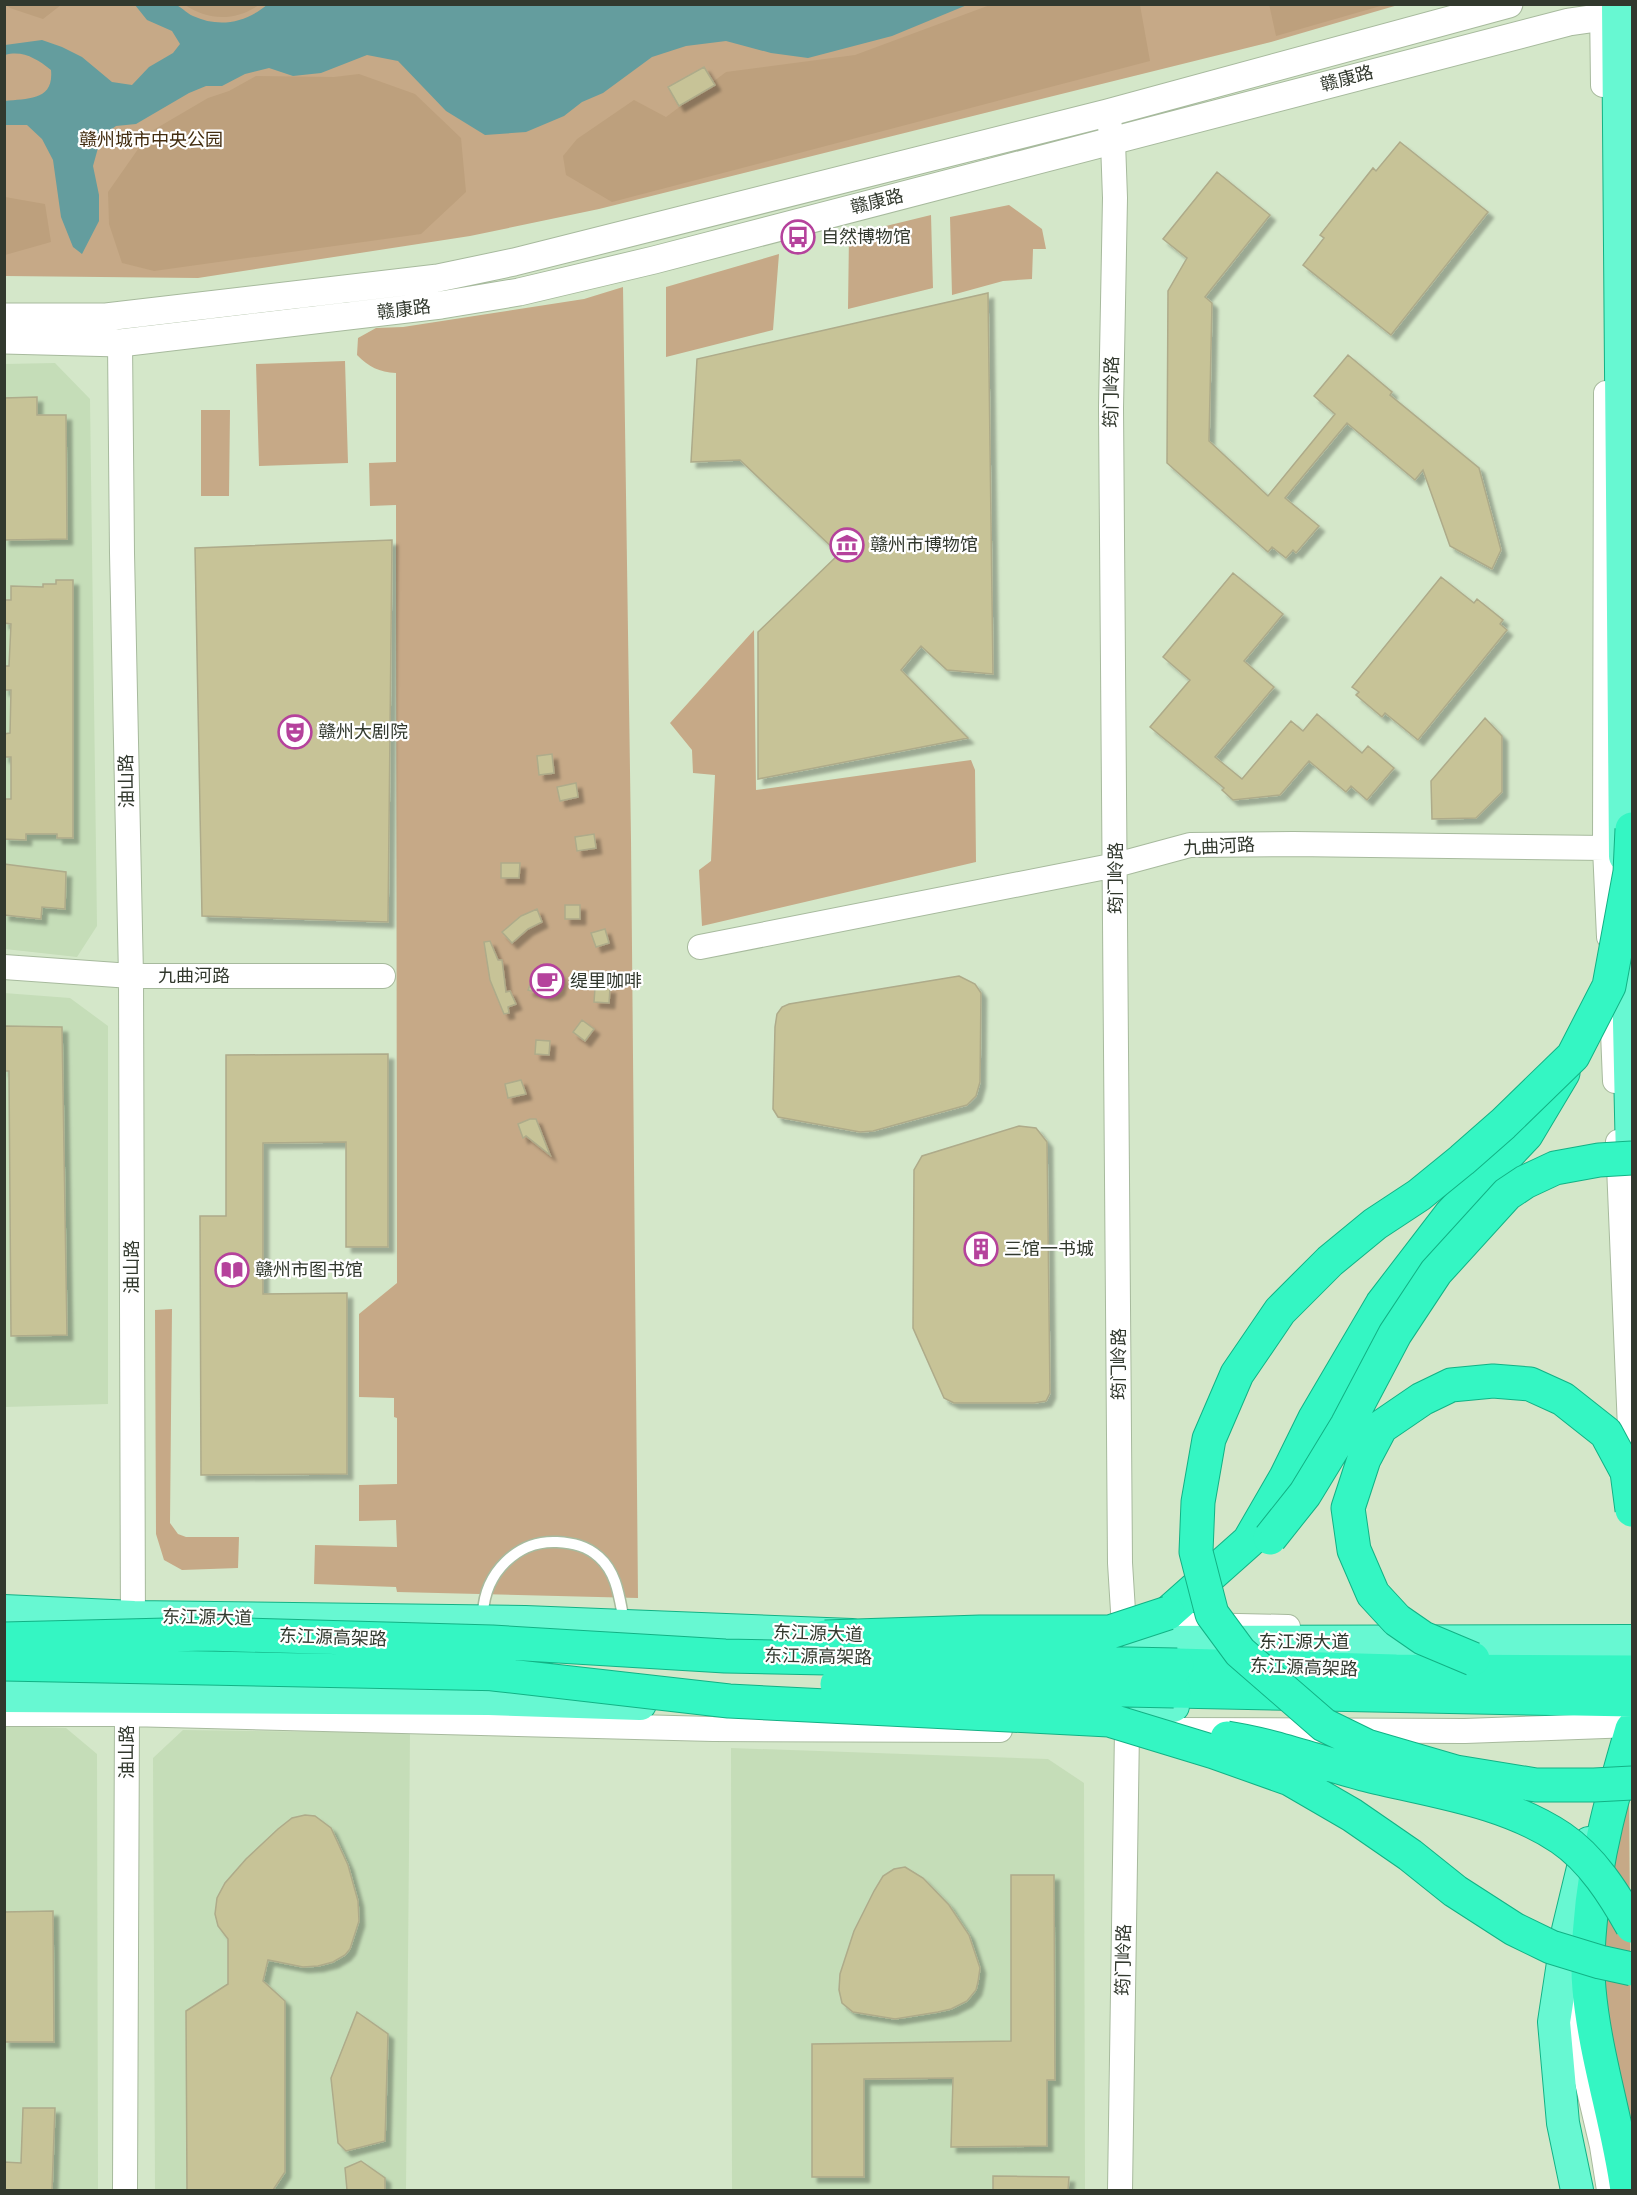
<svg xmlns="http://www.w3.org/2000/svg" width="1637" height="2195" font-family="'Sofia Sans Condensed','Noto Sans SC',sans-serif">
  <style>
    .built { fill: #c5ddb8 }
    .green { fill: #c6a987 }
    .forest { fill: #bda07d }
    .water { fill: #649d9e }
    .building { fill: #c7c397; stroke: #aeab8a; stroke-width: 1.5; filter: url(#shadow) }
    .lines { fill: none; stroke-linecap: round; stroke-linejoin: round }
    .service-casing { stroke: #a7ba9d; stroke-width: 13 }
    .tertiary-casing { stroke: #a7ba9d; stroke-width: 26 }
    .secondary-casing { stroke: #a7ba9d; stroke-width: 29 }
    .primary-casing { stroke: #12b285; stroke-width: 34 }
    .trunk-casing { stroke: #12b285; stroke-width: 35 }
    .service { stroke: #fff; stroke-width: 10 }
    .tertiary { stroke: #fff; stroke-width: 24 }
    .secondary { stroke: #fff; stroke-width: 27 }
    .primary { stroke: #67f8d2; stroke-width: 32 }
    .trunk { stroke: #34f6c3; stroke-width: 33 }
    .trunk-bridge-casing { stroke: #12b285; stroke-width: 35; stroke-linecap: butt }
    .trunk-bridge { stroke: #34f6c3; stroke-width: 33 }
    .labels { text-anchor: middle; dominant-baseline: central; stroke-width: 4.5; stroke-linejoin: round; paint-order: stroke }
    .street-label { font-size: 18px; fill: #32392e; stroke: #fff }
    .park-label { font-size: 18px; fill: #432d10; stroke: #fff }
    .poi-label { font-size: 18px; fill: #32392e; stroke: #fff; text-anchor: start }
  </style>
  <defs>
    <filter id="shadow"><feDropShadow dx="5.5" dy="5.5" stdDeviation="1.5" flood-color="#0004"/></filter>
  </defs>
  <rect width="100%" height="100%" fill="#d4e7c9"/>
  <!-- built -->
  <path class="built" d="M55 363 90 399 97 926 77 957 5 949 4 364Z
    M4 993 70 998 108 1026V1404L5 1407Z
    M5 1726 66 1728 97 1754 98 2190H5Z
    M183 1730 410 1733 406 2190H155L153 1758Z
    M731 1748 1048 1759 1084 1783 1085 2190H732Z"/>
  <!-- green -->
  <path class="green" d="M4 5H1398L1271 42 599 209 470 236 198 278 5 276Z
    M1009 205 1042 229 1046 249H1033L1032 279 1003 281 952 295 950 217Z
    M931 215 933 288 848 309 849 235Z
    M779 254 773 330 666 357V287Z
    M623 287 631 840 638 1598 397 1592 396 1587 314 1584 315 1545 397 1547 396 1520 359 1521V1485L397 1484V1418L394 1417V1398L359 1397V1314L397 1283 396 505 370 506 369 463 396 462V373C379 372 369 367 357 355L358 338 376 328 403 327 584 299Z
    M345 361 348 463 259 466 256 364Z
    M201 410H230L229 496H201Z
    M754 630 756 790 971 760 975 770 976 862 702 926 699 870 711 861 715 775 693 773 692 750 670 723Z
    M172 1309 170 1523 178 1534 186 1537H239L238 1568 182 1570 164 1560 156 1534 155 1310Z
    M1629 1796 1632 2156 1606 2033 1599 1936 1607 1858Z"/>
  <!-- forest -->
  <path class="forest" d="M5 4H61V5L43 19 10 8Z
    M1269 4H1384V5L1276 36Z
    M185 5H259C235 21 209 21 185 5Z
    M990 5H1140L1150 61 612 202 566 175 563 156 577 139 634 100 666 117 726 72 855 55Z
    M359 74 415 94 461 138 466 192 421 234 154 271 122 263 109 224 108 192 150 132 208 98 229 91 256 76 334 77Z
    M5 197 45 204 51 242 5 255Z"/>
  <!-- water -->
  <path class="water" d="M268 4H967V5L892 36 808 58 771 53 726 41 686 46 652 57 603 93 582 102 564 116 526 132 485 135 446 111 398 61 367 55 321 73 293 76 269 68 245 74 222 86H206L189 93 136 124 116 126 101 137 93 166 99 195V221L82 254 73 247 61 217 53 160 42 139 27 125H5V101C28 98 54 101 51 70 37 59 23 50 5 55V45L42 40 62 47 82 57 112 82 132 85 149 67 173 53 180 44 172 31 147 20 135 5C147 4 161 3 173 4 180 5 186 13 193 16 219 28 246 23 268 4Z"/>
  <!-- building -->
  <path class="building" d="M704 67 715 85 679 106 668 87Z
    M1400 142 1488 212 1391 335 1303 265 1324 238 1320 235 1373 168 1376 171Z
    M1217 172 1270 215 1205 297 1212 303 1209 441 1268 496 1335 414 1314 396 1348 355 1392 392 1390 395 1479 468 1501 550 1492 569 1450 546 1423 470 1415 480 1347 423 1285 498 1319 526 1296 553 1293 550 1286 558 1272 547 1268 552 1167 463 1168 291 1187 258 1163 239Z
    M988 293 993 674 947 670 921 646 901 670 968 738 758 779V632L839 554 740 460 691 462 697 359Z
    M37 397V415H66L67 539 4 540V398Z
    M392 540 388 922 202 916 195 548Z
    M1233 573 1283 614 1244 661 1274 687 1215 757 1242 779 1291 721 1303 731 1317 714 1362 753 1368 746 1394 768 1367 800 1351 786 1346 792 1309 761 1280 795 1233 800 1222 790 1224 788 1150 727 1190 680 1163 657Z
    M1441 577 1474 603 1477 599 1503 620 1500 624 1507 630 1418 740 1385 713 1382 717 1356 695 1359 692 1352 687Z
    M56 580H73V838H57V834H26V840L4 839V799H11V757H4V734L10 733 11 690H4V666H9L11 624 4 623V600H11V586L43 587V584H56Z
    M1485 718 1502 736V792L1476 818 1432 819 1431 781Z
    M552 754 554 773 539 775 537 756Z
    M576 783 578 797 560 801 557 787Z
    M594 834 596 848 577 851 575 837Z
    M501 863H520L519 878H501Z
    M4 864 66 872 65 909 42 907 41 919 4 915Z
    M565 905H580V919H565Z
    M537 909 542 922 528 929 512 943 502 932 521 916Z
    M605 929 609 943 596 947 591 933Z
    M490 941 498 960H502L506 992 510 991 516 1004 508 1007 509 1013 504 1014 490 980 484 942Z
    M548 966 555 969 560 974 561 982 559 989 553 994 545 995 528 990 535 973 540 968Z
    M959 976 975 984 981 993 980 1082 976 1096 967 1105 873 1131 860 1132 778 1117 773 1109 775 1027 777 1014 782 1007 789 1004Z
    M595 988H610L609 1003 594 1002Z
    M582 1020 594 1029 585 1041 573 1032Z
    M4 1026 62 1027 67 1335 11 1336 9 1071H4Z
    M536 1040 550 1041 549 1055 535 1054Z
    M388 1054V1247H346V1142L263 1143V1294L347 1293V1474L201 1475 200 1216H226V1055Z
    M521 1080 526 1094 508 1098 505 1084Z
    M530 1119H536L550 1155 526 1136 523 1138 518 1124Z
    M1019 1126 1036 1128 1047 1142 1050 1393 1046 1401 1034 1403H954L944 1398 913 1328 914 1170 922 1156Z
    M305 1815 315 1816 331 1828 348 1865 358 1901 359 1921 350 1949 345 1955 333 1962 318 1966 303 1967 268 1960 263 1981 285 2001V2172L273 2190H187L186 2011 228 1984V1939L218 1926 215 1914 217 1898 225 1883 246 1859 278 1829 292 1818Z
    M905 1867 923 1878 949 1905 969 1935 980 1968 978 1982 976 1990 967 2001 951 2009 938 2012 895 2019 853 2012 842 2003 839 1990 840 1974 854 1931 874 1891 883 1876 894 1869Z
    M1011 1875H1054L1055 2080H1047V2146L951 2147 953 2078 864 2079V2177H812V2044L1011 2041Z
    M53 1911 54 2042H4V1912Z
    M357 2012 388 2034 385 2141 346 2151 338 2143 331 2078Z
    M23 2108H55L52 2190H4V2162L21 2163Z
    M361 2161 385 2178V2190H347L345 2168Z
    M993 2176 1069 2177 1068 2190H993Z"/>
  <g class="lines">
    <defs>
      <path id="service" d="M483 1613C485 1573 517 1540 557 1542 573 1543 587 1546 599 1557 616 1572 619 1595 623 1616"/>
      <path id="tertiary" d="M1602 4 1603 85
        M1109 122 1113 142 1115 198 1111 408 1120 1563 1125 1643
        M120 343 122 553 131 976 133 1633
        M1606 393 1605 848 1609 937
        M700 947 1116 865 1190 845 1293 844 1605 848
        M4 967 131 976H383
        M1611 983 1615 1081
        M1618 1142 1632 1476
        M1149 1624 1288 1627
        M4 1714H127L713 1729 1000 1730
        M1167 1730 1465 1731 1632 1725
        M1573 1970 1574 2027 1602 2146 1609 2190
        M125 2190 127 1714 130 1680
        M1120 2190 1127 1730"/>
      <path id="secondary" d="M4 317H106L438 278 514 262 1107 113 1509 4
        M4 340 120 343 441 305 519 292 654 260 1569 22 1632 13"/>
      <path id="primary" d="M1618 4 1625 856
        M1627 932 1632 1159
        M4 1611 134 1617 525 1622 852 1635
        M1087 1642 1632 1641
        M4 1696 489 1699 640 1704
        M1079 1708 1173 1706
        M1577 2190 1563 2123 1554 2022 1568 1930 1589 1843"/>
      <path id="trunk" d="M1168 1613 1249 1541 1286 1477 1315 1418 1382 1304 1451 1214 1526 1135 1563 1073
        M1177 1665 1396 1671 1632 1672
        M1174 1691 1632 1700
        M1627 2190C1618 2123 1595 2057 1589 1989 1587 1968 1588 1946 1590 1925 1595 1857 1613 1794 1632 1729"/>
    </defs>
    <!-- service casing -->
    <use href="#service" class="service-casing"/>
    <!-- tertiary casing -->
    <use href="#tertiary" class="tertiary-casing"/>
    <!-- secondary casing -->
    <use href="#secondary" class="secondary-casing"/>
    <!-- primary casing -->
    <use href="#primary" class="primary-casing"/>
    <!-- trunk casing -->
    <use href="#trunk" class="trunk-casing"/>
    <!-- service -->
    <use href="#service" class="service"/>
    <!-- tertiary -->
    <use href="#tertiary" class="tertiary"/>
    <!-- secondary -->
    <use href="#secondary" class="secondary"/>
    <!-- primary -->
    <use href="#primary" class="primary"/>
    <!-- trunk -->
    <use href="#trunk" class="trunk"/>
    <defs>
      <path id="trunk-bridge" d="M1632 829 1630 872 1609 986 1573 1056 1503 1124 1462 1160 1419 1195 1375 1224 1330 1261 1280 1311 1237 1374 1209 1439 1198 1502 1196 1552 1212 1614 1240 1652 1324 1725 1367 1746 1456 1772 1536 1785H1594L1632 1783
        M1270 1538 1305 1494 1347 1425 1395 1334 1436 1272 1507 1194 1525 1182 1555 1168 1599 1160 1632 1158
        M825 1637 980 1632H1110L1168 1613
        M4 1639 207 1634 492 1642 725 1656 1177 1665
        M1473 1659 1423 1638 1397 1620 1373 1594 1354 1550 1348 1508 1364 1459 1381 1427 1422 1399 1451 1385 1493 1381 1530 1384 1563 1399 1606 1433 1627 1472 1632 1510
        M4 1664 507 1674
        M484 1673 729 1701 1109 1720 1214 1752 1290 1779 1352 1815 1410 1855 1455 1891 1514 1929 1551 1947 1600 1962 1632 1969
        M837 1684 1174 1691
        M1227 1738C1273 1745 1318 1762 1363 1774 1430 1791 1503 1799 1561 1838 1592 1859 1614 1894 1632 1926"/>
    </defs>
    <!-- trunk-bridge casing -->
    <use href="#trunk-bridge" class="trunk-bridge-casing"/>
    <!-- trunk-bridge -->
    <use href="#trunk-bridge" class="trunk-bridge"/>
  </g>
  <!-- icons -->
  <defs>
    <symbol id="bus-ring" viewBox="-11 -11 22 22"><circle r="9.5" fill="#fff" stroke="#b5429c" stroke-width="1.5"/><path d="M-5-6H5V4H4V6H2V4H-2V6H-4V4H-5ZM-3.5-4V0h7V-4ZM-3.5 1.2v1.5H-2V1.2ZM2 1.2v1.5H3.5V1.2Z" fill="#b5429c"/></symbol>
    <symbol id="museum-ring" viewBox="-11 -11 22 22"><circle r="9.5" fill="#fff" stroke="#b5429c" stroke-width="1.5"/><path d="M0-6L6-3V-2H-6V-3ZM-5-1h2V3h-2ZM-1-1h2V3h-2ZM3-1h2V3H3ZM-6 4H6V6H-6Z" fill="#b5429c"/></symbol>
    <symbol id="theatre-ring" viewBox="-11 -11 22 22"><circle r="9.5" fill="#fff" stroke="#b5429c" stroke-width="1.5"/><path d="M-5-5.5Q0-4 5-5.5V0Q5 5 0 6Q-5 5-5 0ZM-3.3-2.5H-1v1.5H-3.3ZM1-2.5H3.3v1.5H1ZM-2.8 1Q0 5.5 2.8 1Z" fill="#b5429c"/></symbol>
    <symbol id="cafe-ring" viewBox="-11 -11 22 22"><circle r="9.5" fill="#fff" stroke="#b5429c" stroke-width="1.5"/><path d="M-5.5-4.5H6V0H3Q3 3.5 0 3.5H-2.5Q-5.5 3.5-5.5 0ZM3-3.2v2h1.7v-2ZM-6 4.5H4V6H-6Z" fill="#b5429c"/></symbol>
    <symbol id="building-ring" viewBox="-11 -11 22 22"><circle r="9.5" fill="#fff" stroke="#b5429c" stroke-width="1.5"/><path d="M-4-6H4V6H1V3H-1V6H-4ZM-2.5-4.3h1.7v1.8h-1.7ZM.8-4.3h1.7v1.8H.8ZM-2.5-1h1.7V.8h-1.7ZM.8-1h1.7V.8H.8Z" fill="#b5429c"/></symbol>
    <symbol id="library-ring" viewBox="-11 -11 22 22"><circle r="9.5" fill="#fff" stroke="#b5429c" stroke-width="1.5"/><path d="M-6-4Q-3-5.5-.7-3.5V5Q-3 3-6 4ZM6-4Q3-5.5 .7-3.5V5Q3 3 6 4Z" fill="#b5429c"/></symbol>
  </defs>
  <g fill-rule="evenodd">
    <use href="#bus-ring" x="779" y="218" width="38" height="38"/>
    <use href="#museum-ring" x="828" y="526" width="38" height="38"/>
    <use href="#theatre-ring" x="276" y="713" width="38" height="38"/>
    <use href="#cafe-ring" x="528" y="962" width="38" height="38"/>
    <use href="#building-ring" x="962" y="1230" width="38" height="38"/>
    <use href="#library-ring" x="213" y="1251" width="38" height="38"/>
  </g>
  <g class="labels">
    <!-- street labels -->
    <g class="street-label">
      <text transform="translate(1347 79) rotate(-15)">赣康路</text>
      <text transform="translate(877 202) rotate(-14)">赣康路</text>
      <text transform="translate(404 310) rotate(-7)">赣康路</text>
      <text transform="translate(1112 392) rotate(-89)">筠门岭路</text>
      <text transform="translate(127 781) rotate(-91)">油山路</text>
      <text transform="translate(1219 847) rotate(-3)">九曲河路</text>
      <text transform="translate(1116 878) rotate(-90)">筠门岭路</text>
      <text x="194" y="976">九曲河路</text>
      <text transform="translate(132 1267) rotate(-90)">油山路</text>
      <text transform="translate(1119 1364) rotate(-90)">筠门岭路</text>
      <text transform="translate(207 1618) rotate(1)">东江源大道</text>
      <text transform="translate(818 1634) rotate(2)">东江源大道</text>
      <text transform="translate(333 1638) rotate(2)">东江源高架路</text>
      <text x="1304" y="1642">东江源大道</text>
      <text transform="translate(818 1657) rotate(1)">东江源高架路</text>
      <text transform="translate(1304 1668) rotate(2)">东江源高架路</text>
      <text transform="translate(127 1752) rotate(-90)">油山路</text>
      <text transform="translate(1124 1960) rotate(-89)">筠门岭路</text>
    </g>
    <!-- park labels -->
    <g class="park-label">
      <text x="151" y="140">赣州城市中央公园</text>
    </g>
    <!-- poi labels -->
    <g class="poi-label">
      <text x="821" y="237">自然博物馆</text>
      <text x="870" y="545">赣州市博物馆</text>
      <text x="318" y="732">赣州大剧院</text>
      <text x="570" y="981">缇里咖啡</text>
      <text x="1004" y="1249">三馆一书城</text>
      <text x="255" y="1270">赣州市图书馆</text>
    </g>
  </g>
  <!-- border -->
  <rect width="1637" height="2195" fill="none" stroke="#32392e" stroke-width="12"/>
</svg>
